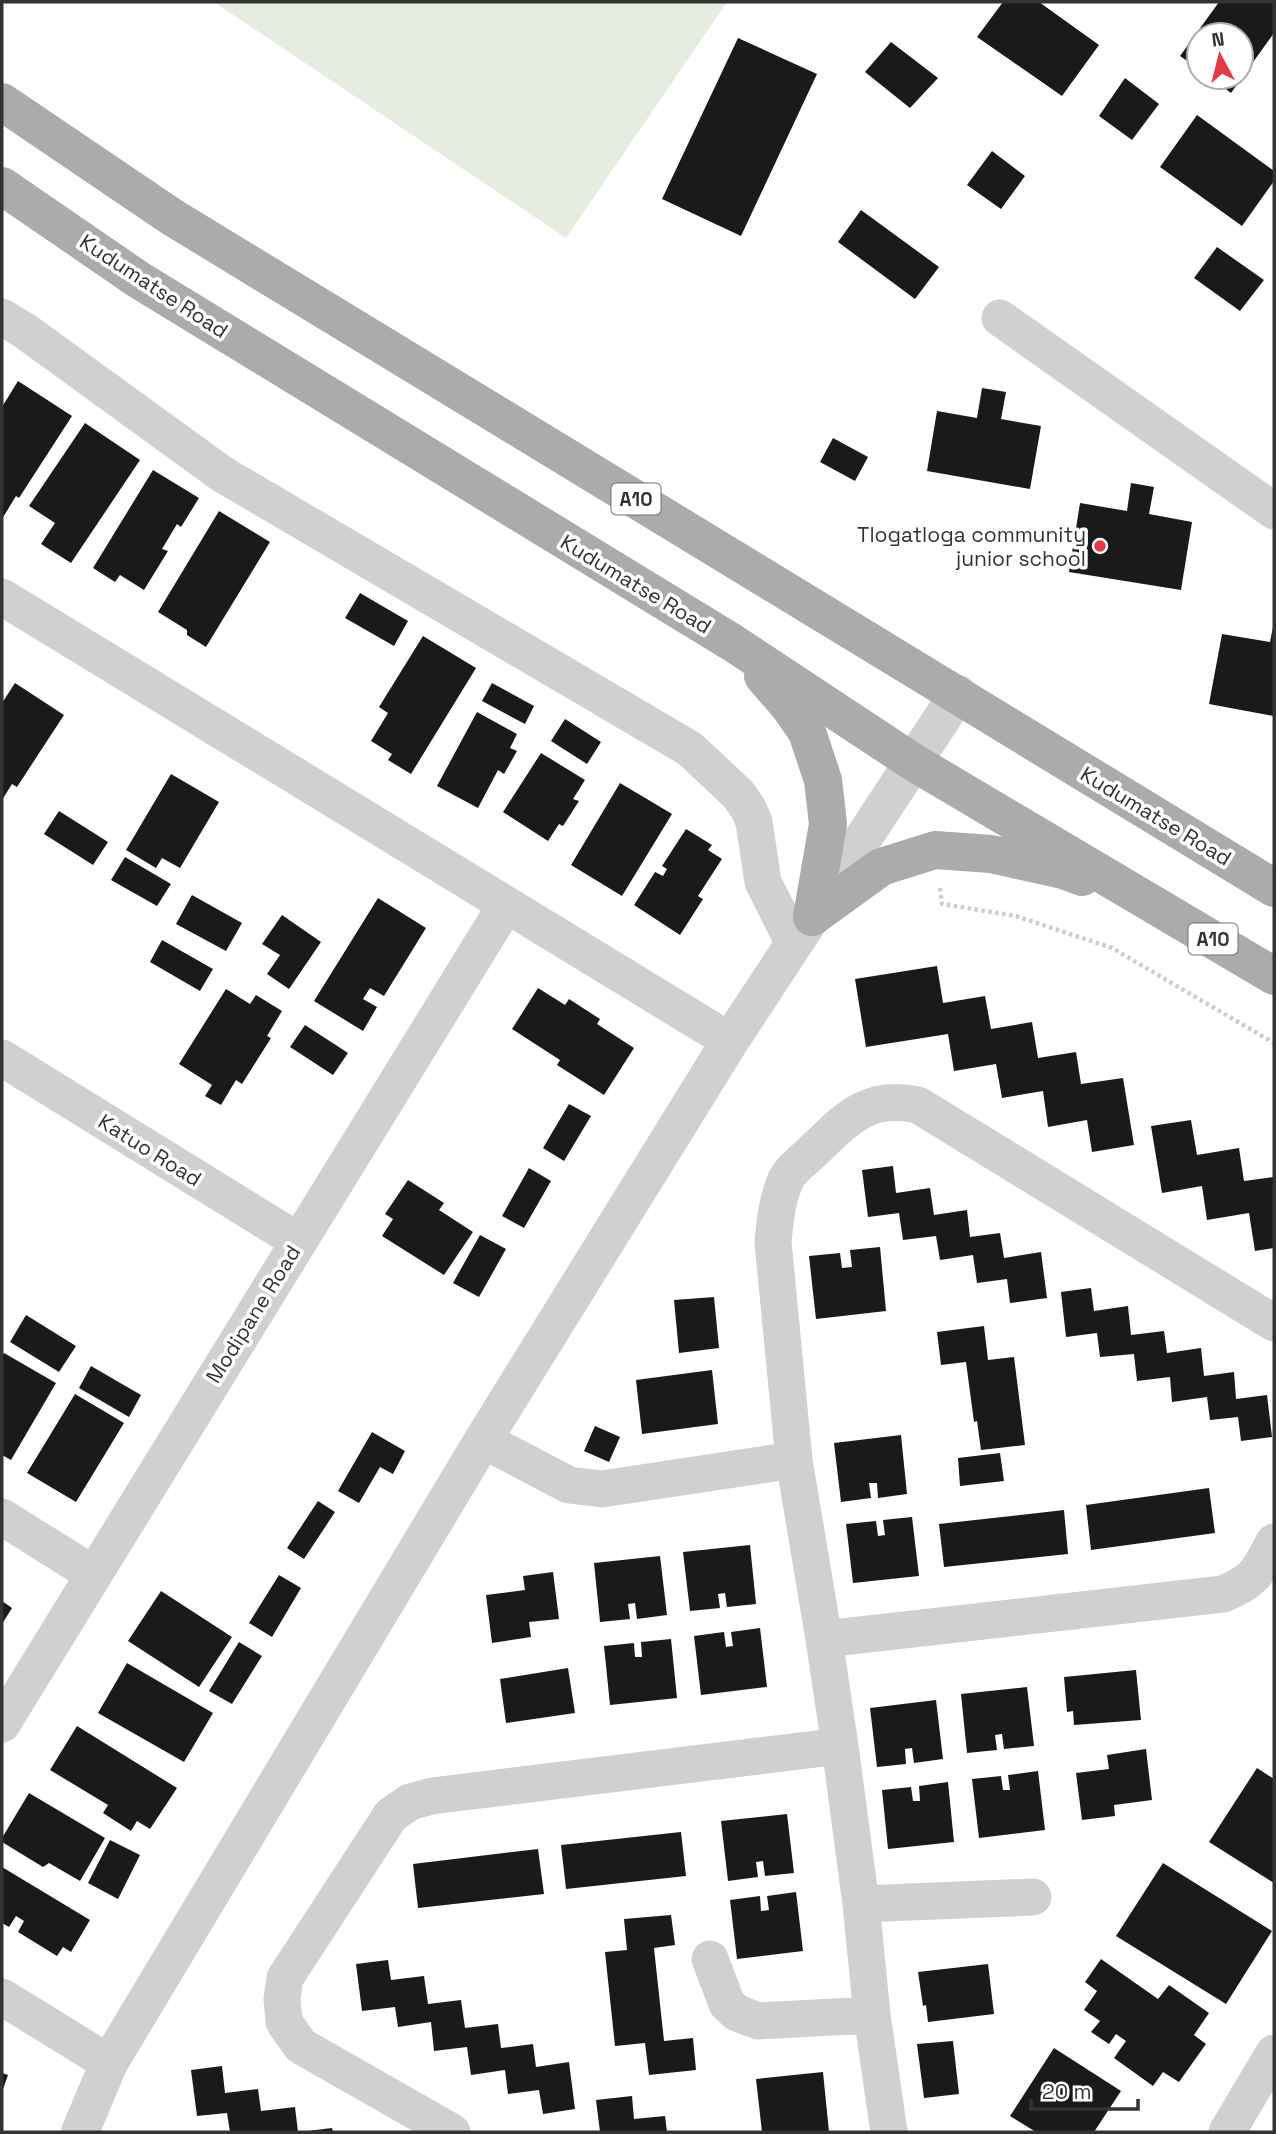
<svg xmlns="http://www.w3.org/2000/svg" width="1276" height="2134" font-family="'Space Grotesk',sans-serif">
  <style>
    .pitch { fill: #e6ecdf }
    .building { fill: #1a1a1a }
    .lines { fill: none; stroke-linecap: round; stroke-linejoin: round }
    .path { stroke: #cdcdcd; stroke-width: 4.5; stroke-dasharray: 3.5 3.5; stroke-linecap: butt }
    .minor { stroke: #d0d0d0; stroke-width: 37 }
    .tertiary { stroke: #d0d0d0; stroke-width: 38 }
    .primary { stroke: #ababab; stroke-width: 38 }
    .poi-dot { fill: #e63946; stroke: #fff; stroke-width: 2.5 }
    .labels { text-anchor: middle; dominant-baseline: central; stroke-width: 7; stroke-linejoin: round; paint-order: stroke }
    .shield { fill: #fff; stroke: #707070; stroke-width: 2 }
    .shield-label { font-size: 19px; font-weight: bold; fill: #333 }
    .street-label { font-size: 21px; fill: #333; stroke: #fff }
    .poi-label { font-size: 21px; fill: #333; stroke: #fff; text-anchor: end }
  </style>
  <rect width="100%" height="100%" fill="#fff"/>
  <!-- pitch -->
  <path class="pitch" d="M214 2H727L566 238Z"/>
  <!-- building -->
  <path class="building" d="M1003 2H1039L1099 45 1062 96 977 37Z
    M1219 2H1274V33L1231 93 1210 77H1241V35H1199V69L1180 56Z
    M738 38 817 74 741 236 662 199Z
    M891 42 938 78 910 108 865 72Z
    M1125 78 1159 104 1132 140 1099 116Z
    M1197 115 1274 171V181L1242 226 1160 167Z
    M992 151 1025 176 1001 209 967 185Z
    M861 210 939 267 915 299 838 242Z
    M1217 247 1264 280 1240 311 1194 278Z
    M18 381 72 416 19 498 16 496 2 519V407Z
    M982 388 1006 392 1001 419 1041 426 1030 489 927 471 937 411 977 418Z
    M85 423 140 460 71 563 41 544 55 523 29 506Z
    M833 438 868 457 855 481 820 462Z
    M153 470 199 498 181 527 177 524 162 549 168 551 144 590 120 575 115 582 93 568Z
    M1131 483 1154 487 1149 514 1192 522 1181 590 1069 572 1080 503 1127 511Z
    M219 511 270 542 206 647 187 635V630L158 612Z
    M360 593 408 621 394 646 345 618Z
    M1273 627 1274 716 1209 704 1222 634 1270 642Z
    M423 636 476 668 411 774 388 760 392 754 371 741 388 713 379 707Z
    M15 683 64 715 17 787 12 784 2 800V703Z
    M492 683 534 706 525 724 482 701Z
    M477 712 517 734 510 748 517 751 504 774 498 770 478 808 437 786Z
    M565 719 601 742 587 764 551 741Z
    M541 753 585 780 573 799 579 801 563 826 559 824 548 841 503 812Z
    M171 774 219 802 180 868 162 858 156 868 126 850Z
    M620 783 672 814 622 896 571 865Z
    M59 811 108 842 93 865 44 834Z
    M686 829 712 845 708 850 722 859 698 896 703 899 680 935 634 905 655 872 663 876 667 869 662 866Z
    M125 857 171 884 157 906 111 880Z
    M192 895 242 923 226 951 176 924Z
    M378 898 426 928 384 996 370 988 363 999 377 1007 363 1031 314 1001Z
    M282 915 321 942 289 989 267 974 280 955 262 944Z
    M162 940 213 969 200 991 150 962Z
    M937 966 943 1003 985 996 991 1029 1032 1022 1038 1058 1076 1052 1081 1084 1123 1078 1134 1145 1092 1152 1087 1120 1048 1127 1043 1091 1002 1098 996 1064 954 1071 948 1034 866 1047 855 979Z
    M538 988 565 1005 569 999 600 1019 597 1024 634 1048 604 1095 557 1065 560 1060 512 1029Z
    M226 989 250 1004 256 995 282 1011 267 1036 271 1038 242 1084 236 1080 221 1105 205 1096 212 1085 179 1064Z
    M305 1025 348 1053 333 1075 290 1047Z
    M569 1104 591 1116 564 1161 543 1148Z
    M1191 1120 1197 1155 1239 1148 1244 1181 1274 1177V1248L1255 1251 1249 1213 1207 1220 1202 1186 1162 1193 1151 1126Z
    M893 1166 896 1193 930 1188 934 1215 967 1210 970 1237 1000 1233 1004 1258 1041 1252 1047 1298 1010 1303 1007 1279 977 1283 973 1255 940 1260 936 1236 903 1240 899 1213 868 1217 862 1170Z
    M529 1168 551 1181 524 1228 502 1216Z
    M408 1180 444 1203 439 1210 473 1232 444 1275 382 1236 393 1219 385 1214Z
    M480 1235 506 1249 479 1297 453 1283Z
    M880 1247 886 1311 816 1319 809 1256 840 1253 842 1268 852 1267 850 1250Z
    M1091 1288 1094 1311 1128 1306 1131 1335 1164 1331 1167 1353 1201 1348 1204 1376 1234 1372 1236 1399 1267 1395 1272 1437 1241 1441 1238 1417 1210 1420 1207 1397 1172 1402 1170 1377 1137 1381 1134 1354 1100 1357 1097 1333 1066 1337 1061 1292Z
    M714 1297 719 1348 679 1353 674 1300Z
    M26 1315 76 1346 59 1372 10 1342Z
    M984 1326 988 1360 1014 1357 1025 1445 981 1450 977 1421 974 1422 966 1362 941 1365 937 1332Z
    M4 1353 56 1383 11 1460 2 1455V1356Z
    M91 1366 141 1395 129 1417 79 1388Z
    M712 1370 718 1424 642 1434 636 1380Z
    M75 1394 124 1423 76 1502 27 1473Z
    M595 1426 620 1437 609 1462 584 1451Z
    M372 1432 405 1451 393 1474 380 1467 359 1503 338 1491Z
    M901 1435 907 1494 878 1498 877 1483H869L871 1498 841 1502 834 1443Z
    M1000 1453 1004 1481 960 1486 958 1458Z
    M1209 1488 1215 1533 1091 1550 1086 1505Z
    M318 1501 335 1512 304 1559 287 1548Z
    M1064 1510 1068 1554 944 1567 939 1524Z
    M912 1517 919 1576 853 1583 846 1524 876 1521 878 1536 885 1535 883 1520Z
    M750 1545 756 1604 727 1607 725 1593 718 1594 720 1608 690 1611 683 1552Z
    M660 1556 667 1615 637 1619 635 1603 628 1604 630 1619 600 1622 594 1563Z
    M553 1572 559 1619 529 1622 531 1637 492 1643 486 1595 525 1590 523 1576Z
    M279 1575 301 1588 272 1637 249 1623Z
    M161 1591 232 1637 199 1687 128 1641Z
    M2 1601 12 1608 2 1624Z
    M760 1628 767 1687 701 1695 694 1636 724 1632 726 1647 733 1646 731 1632Z
    M671 1639 677 1698 610 1705 604 1646 634 1643 635 1657H642L641 1642Z
    M239 1642 262 1656 232 1704 209 1691Z
    M127 1663 213 1713 184 1762 98 1713Z
    M568 1668 575 1713 506 1723 500 1679Z
    M1136 1670 1141 1720 1074 1725 1073 1711 1067 1712 1064 1677Z
    M1027 1687 1034 1746 1004 1749 1002 1734 995 1735 997 1750 967 1753 961 1694Z
    M936 1700 943 1759 914 1763 912 1748 905 1749 906 1764 877 1767 870 1708Z
    M77 1726 177 1788 150 1829 137 1821 131 1831 103 1813 108 1805 50 1770Z
    M1146 1749 1152 1800 1114 1805 1115 1816 1082 1820 1076 1773 1109 1769 1107 1755Z
    M1257 1768 1274 1779V1883L1209 1842Z
    M1038 1771 1045 1830 979 1838 972 1779 1001 1776 1003 1790H1010L1008 1775Z
    M948 1782 954 1842 888 1849 882 1790 911 1787 913 1801H920L919 1786Z
    M29 1793 105 1838 80 1881 49 1863 43 1867 2 1842V1838Z
    M787 1814 794 1873 765 1876 763 1861 756 1862 758 1877 728 1881 721 1821Z
    M681 1832 686 1876 566 1889 561 1845Z
    M110 1840 140 1855 118 1899 88 1883Z
    M538 1849 544 1894 418 1908 413 1864Z
    M1163 1863 1272 1931 1226 2004 1116 1936Z
    M2 1867 90 1920 71 1952 63 1947 57 1956 18 1932 24 1921 16 1916 9 1927 2 1923Z
    M796 1892 803 1951 737 1959 730 1900 760 1896 761 1911 769 1910 767 1896Z
    M671 1915 675 1945 654 1948 664 2041 693 2038 696 2070 649 2075 645 2043 615 2046 605 1952 627 1950 624 1919Z
    M1101 1959 1158 1999 1169 1985 1209 2013 1194 2035 1206 2044 1179 2082 1163 2072 1153 2086 1114 2058 1126 2041 1116 2034 1109 2044 1091 2032 1100 2021 1084 2010 1097 1991 1085 1982Z
    M388 1960 391 1980 424 1976 428 2004 461 2000 465 2028 498 2024 501 2048 533 2044 536 2067 569 2062 575 2109 543 2114 539 2090 508 2094 505 2070 471 2075 467 2047 434 2051 431 2022 398 2027 395 2007 362 2011 356 1964Z
    M988 1964 994 2014 928 2022 926 2005 923 2006 918 1972Z
    M953 2041 959 2094 924 2098 917 2044Z
    M1054 2048 1121 2091 1094 2132H1036L1010 2116Z
    M222 2066 225 2093 258 2089 261 2111 295 2107 298 2132H230L227 2113 197 2116 191 2070Z
    M823 2072 829 2132H762L756 2079Z
    M2 2073 8 2075 2 2092Z
    M632 2096 634 2119 665 2116 667 2132H600L596 2100Z
    M332 2128 333 2132H308V2131Z"/>
  <g class="lines">
    <!-- path -->
    <path class="path" d="M940 888 942 904 1016 916 1112 948 1274 1043"/>
    <!-- minor -->
    <path class="minor" d="M2 317 25 331 222 474 690 749 738 794 748 808 754 822 763 882 794 944
      M1000 318 1274 511
      M2 597 730 1041
      M2 1058 298 1241
      M483 1440 569 1485 602 1489 794 1460
      M2 1517 93 1574
      M824 1639 1223 1594C1255 1581 1258 1572 1274 1542
      M2 1724 506 905
      M861 1904 1033 1897
      M710 1959 727 2004 737 2013 758 2021 872 2015
      M2 1997 109 2063
      M452 2132 301 2046 284 2022 282 1999 285 1978 391 1815 410 1802 432 1796 840 1746
      M889 2132 872 2015 861 1904 840 1746 824 1639 794 1460 773 1242C775 1220 777 1200 786 1179 791 1169 804 1160 812 1152 846 1120 866 1094 918 1105L1274 1323
      M1227 2132 1274 2053"/>
    <!-- tertiary -->
    <path class="tertiary" d="M80 2132 109 2063 483 1440 730 1041 958 694"/>
    <!-- primary -->
    <path class="primary" d="M2 102 172 217 1274 888
      M2 186 139 280 733 643 913 762 1274 976
      M763 676 789 706 807 732 823 780 828 824 812 917
      M812 917 881 867 935 850 991 854 1063 870 1082 877"/>
  </g>
  <!-- markers -->
  <circle class="poi-dot" cx="1100" cy="546" r="7"/>
  <g class="labels">
    <!-- shield labels -->
    <g class="shield">
      <rect x="611.5" y="483.5" width="49" height="31" rx="5"/>
      <rect x="1188.5" y="923.5" width="49" height="31" rx="5"/>
    </g>
    <g class="shield-label">
      <text x="636" y="499">A10</text>
      <text x="1213" y="939">A10</text>
    </g>
    <!-- street labels -->
    <g class="street-label">
      <text transform="translate(154 286) rotate(33)">Kudumatse Road</text>
      <text transform="translate(636 584) rotate(31)">Kudumatse Road</text>
      <text transform="translate(1156 816) rotate(31)">Kudumatse Road</text>
      <text transform="translate(150 1150) rotate(32)">Katuo Road</text>
      <text transform="translate(253 1314) rotate(-58)">Modipane Road</text>
    </g>
    <!-- poi labels -->
    <g class="poi-label">
      <text x="1086" y="534">Tlogatloga community<tspan x="1086" dy="24">junior school</tspan></text>
    </g>
  </g>
  <!-- border -->
  <rect width="1276" height="2134" fill="none" stroke="#333333" stroke-width="7"/>
  <!-- north arrow -->
  <g transform="translate(1220 56) rotate(353)"><circle r="33" fill="#ffffff" stroke="#adadad" stroke-width="2"/>
  <path d="M0-5L12 26L0 18L-12 26Z" fill="#e63946"/>
  <text y="-10" font-size="19" font-weight="bold" text-anchor="middle" fill="#333333">N</text>
  </g>
  <!-- scale -->
  <path d="M1031 2099v10h107v-10" fill="none" stroke="#333333" stroke-width="3.5"/>
  <text x="1042" y="2099" font-size="21" fill="#333333" stroke="#ffffff" stroke-width="5" paint-order="stroke">20 m</text>
</svg>
